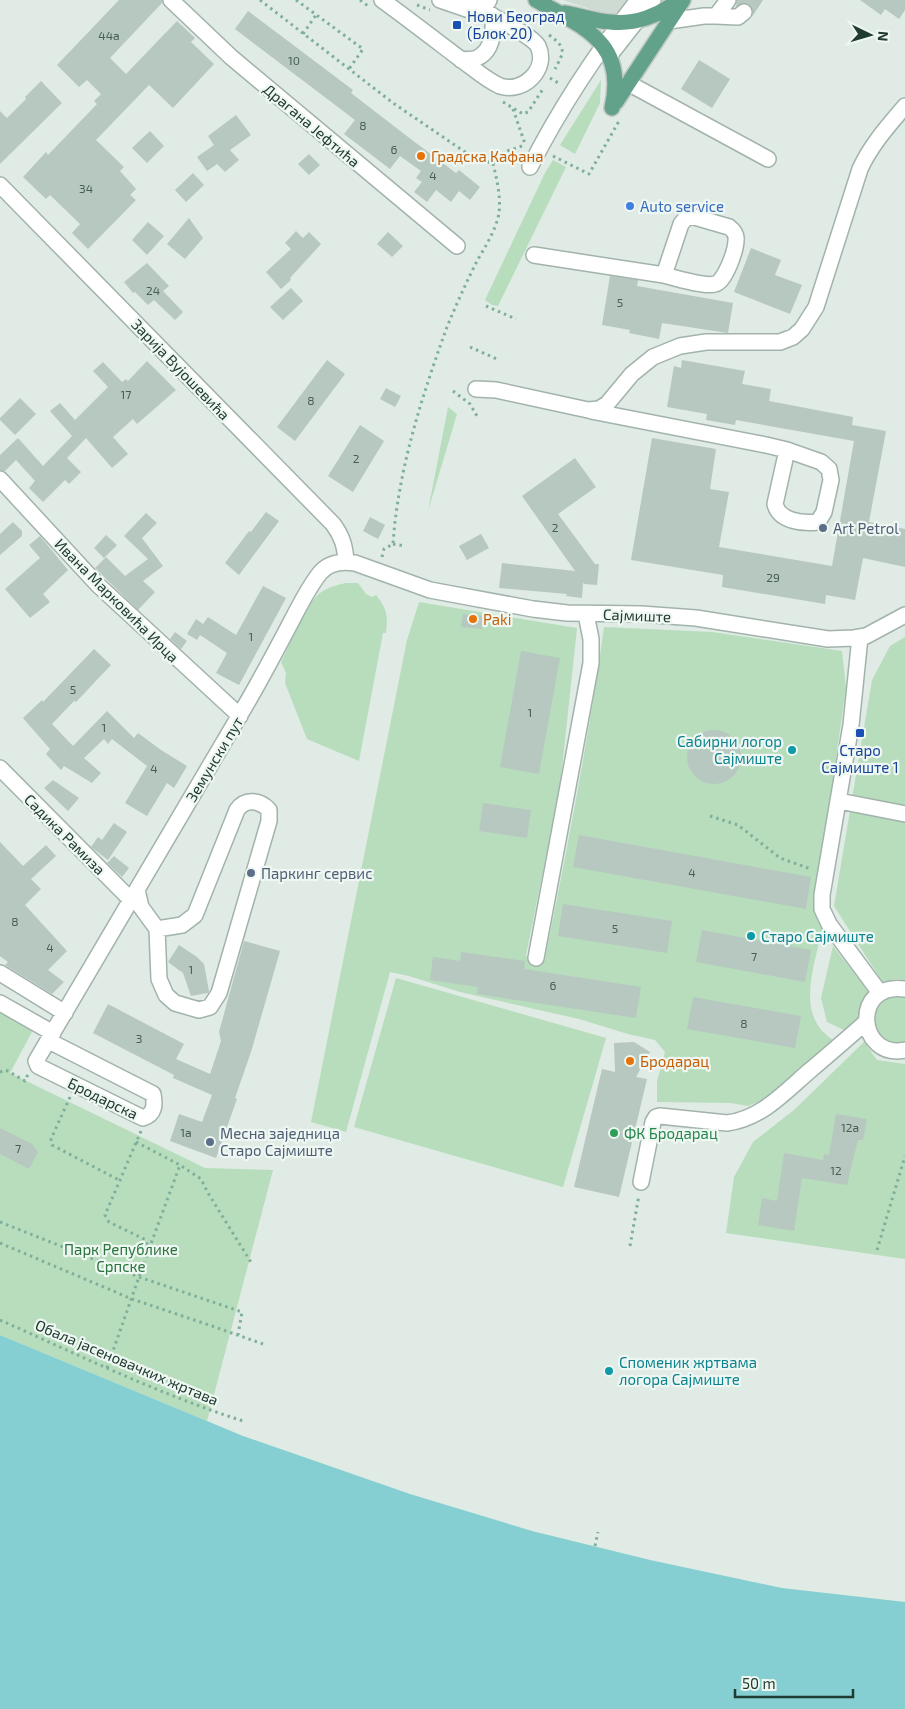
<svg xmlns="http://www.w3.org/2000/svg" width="905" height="1709" font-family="'Exo 2',sans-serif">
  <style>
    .built { fill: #cddbd3 }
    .green { fill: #b7ddbd }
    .water { fill: #85cfd2 }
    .building { fill: #b7c8c0 }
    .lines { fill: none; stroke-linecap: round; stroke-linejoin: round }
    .minor-tunnel { stroke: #b9c8c0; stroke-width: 15; stroke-dasharray: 15 8; stroke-linecap: butt }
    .minor-casing { stroke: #a2b3ab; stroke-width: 18 }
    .major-casing { stroke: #c1c8c5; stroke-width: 18 }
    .path { stroke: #7faf9a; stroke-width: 3; stroke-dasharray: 2.5 4; stroke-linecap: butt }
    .minor { stroke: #fff; stroke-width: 15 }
    .major { stroke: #62a28a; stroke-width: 15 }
    .transit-dot { fill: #1a4fb4; stroke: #eff7f2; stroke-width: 2 }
    .food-dot { fill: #e8710a; stroke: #eff7f2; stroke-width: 2 }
    .shop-dot { fill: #3f7fe0; stroke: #eff7f2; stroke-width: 2 }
    .service-dot { fill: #5c6f8a; stroke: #eff7f2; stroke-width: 2 }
    .culture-dot { fill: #0f9aa8; stroke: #eff7f2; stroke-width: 2 }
    .leisure-dot { fill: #2e9e5b; stroke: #eff7f2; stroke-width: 2 }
    .labels { text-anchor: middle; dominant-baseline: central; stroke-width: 4.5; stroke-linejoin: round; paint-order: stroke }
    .number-label { font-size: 12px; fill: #465e55 }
    .transit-label { font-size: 15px; fill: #164399; stroke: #eff7f2; text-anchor: start }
    .street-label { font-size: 15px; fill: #203b31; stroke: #eff7f2 }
    .food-label { font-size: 15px; fill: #c56008; stroke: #eff7f2; text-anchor: start }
    .shop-label { font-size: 15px; fill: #366cbe; stroke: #eff7f2; text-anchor: start }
    .service-label { font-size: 15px; fill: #4e5e75; stroke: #eff7f2; text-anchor: start }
    .culture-label { font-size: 15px; fill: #0d838f; stroke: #eff7f2; text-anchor: start }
    .leisure-label { font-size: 15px; fill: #27864d; stroke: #eff7f2; text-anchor: start }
    .park-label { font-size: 15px; fill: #29733d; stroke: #eff7f2 }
  </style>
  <rect width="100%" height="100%" fill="#dfebe4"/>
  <!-- built -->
  <path class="built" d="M563 0H663L641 13 629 15H612L602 13Z"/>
  <!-- green -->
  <path class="green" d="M601 80 600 103 575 154 560 145Z
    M553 160 566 167 498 306 492 305 485 300 545 173Z
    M448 407 457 414 428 511Z
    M346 583H358L366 594 372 597 376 595C387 609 388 615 386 633H383L359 761 307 739 285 683 286 673 281 662C290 645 306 603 320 593 328 587 337 585 346 583Z
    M419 602 577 628 560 787 526 955 528 962 533 965 541 966 545 959C567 849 589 738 604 627L712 632 842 651 846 688 815 905 818 919 823 924C816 964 792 1016 835 1041L770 1097 748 1106 731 1103 657 1102V1081L665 1052 655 1040 628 1034 579 1019 460 992 409 976 390 972 346 1132 311 1122 407 640Z
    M905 637V980L896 979 883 983 834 906 872 680 890 646Z
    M833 946 870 993 861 1009 859 1022 846 1031 827 1022 821 998Z
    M396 978 606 1038 563 1187 354 1127Z
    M905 996V1044L884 1042 874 1033 872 1012 884 997Z
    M0 1011 33 1030 10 1073 205 1168 273 1170 207 1421 0 1335Z
    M864 1042 877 1060 905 1064V1259L726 1233 734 1177 753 1142 794 1110Z"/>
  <!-- water -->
  <path class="water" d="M0 1335 243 1436 410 1494 532 1531 650 1560 782 1588 905 1602V1709H0Z"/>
  <!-- building -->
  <path class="building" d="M119 0H162V3L110 58 126 74 177 21 195 38 191 42 214 64 173 108 149 85 96 140 124 167 120 171 136 189 130 195 136 200 88 249 72 233 80 224 50 195 46 199 23 177 46 152 48 155 97 104 94 101 101 94 87 80 79 87 57 65Z
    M737 0H763L752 17 753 11 751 6 743 3 736 7Z
    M860 0H905V10L899 19 885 9 881 15Z
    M248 11 353 90 351 93 412 140 456 173 459 170 480 187 470 200 459 191 451 202 436 190 427 202 414 192 422 182 416 178 421 171 400 156 390 169 344 134 355 120 235 29Z
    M699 60 730 79 712 108 681 89Z
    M41 81 62 103 0 164V111L7 118 26 99 25 97Z
    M236 115 251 135 230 150 239 160 225 172 217 164 207 171 197 157 214 145 208 136Z
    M150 131 164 146 147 163 132 148Z
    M309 154 320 165 309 175 298 164Z
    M193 173 204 185 186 202 175 190Z
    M189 218 203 238 185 259 167 244Z
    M148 222 164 236 147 255 132 240Z
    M296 231 303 238 309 232 321 244 290 278 291 280 281 289 266 272 291 249 285 243Z
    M388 232 403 246 392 257 377 244Z
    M751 248 781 260 775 275 802 285 790 314 734 292Z
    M147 263 169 286 163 291 183 312 175 320 154 300 148 305 135 292 133 293 124 282Z
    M610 276 638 280 637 286 733 303 728 333 662 323 659 339 629 333 630 330 602 325Z
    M291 288 303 301 283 320 270 307Z
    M327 360 345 374 295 441 277 427Z
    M682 360 745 371 742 384 771 389 769 401 853 417 852 425 886 431 869 522 905 529V567L863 558 855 600 826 595 825 604 722 587 723 575 631 560 652 438 716 449 710 489 729 492 719 547 832 566 854 441 736 420 735 425 706 420 707 414 667 407 674 366 681 368Z
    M147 361 176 390 137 424 133 419 113 437 128 454 112 468 86 438 67 458 81 472 69 484 65 480 43 502 29 488 35 481 16 460 5 471 0 470V455L18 438 43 466 72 436 50 411 60 403 75 420 108 387 93 371 103 362 122 382 126 379 128 381Z
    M386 388 401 396 395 407 380 399Z
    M20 398 36 414 15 435 0 420V418Z
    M360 425 384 441 353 492 328 476Z
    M575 458 596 487 558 514 595 564H599L597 585 584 584 583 582 582 598 566 596 567 594 499 588 502 563 575 571 522 496Z
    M266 512 279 521 239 575 225 563 249 531 251 532Z
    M146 513 157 523 142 538 163 566 143 581 155 592 138 610 95 568 106 557 125 576 148 559 124 536Z
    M370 517 385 525 378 539 363 531Z
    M13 522 22 531V536L0 555V534Z
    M481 534 489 548 467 560 459 546Z
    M106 535 117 545 104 558 94 548Z
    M40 536 68 570 43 594 50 602 30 618 5 589 40 558 29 545Z
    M263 586 286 598 239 685 216 673 227 653 200 635 197 640 187 634 196 619 203 624 208 617 236 635Z
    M463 614 484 616 482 629 461 627Z
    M175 632 187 641 181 649 170 639Z
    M94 649 111 665 76 702 74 701 52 724 73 746 107 711 134 738 138 733 161 750 187 766 174 788 167 783 147 816 125 803 147 766 112 739 108 744 104 739 84 758 101 773 92 783 64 766 61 770 46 754 50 749 23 718 42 700 43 702Z
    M521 651 560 658 539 774 500 767Z
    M687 757a27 27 0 1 1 54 0a27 27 0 1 1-54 0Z
    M53 780 79 798 68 811 44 788Z
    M483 803 531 810 527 838 479 831Z
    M114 823 127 832 108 860 91 847 98 837 102 840Z
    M579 835 811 877 806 909 573 867Z
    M0 842 23 866 46 845 56 856 31 879 41 889 25 905 67 951 48 970 64 982 52 994 5 965 8 962 0 956Z
    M114 856 129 868 122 877 107 863Z
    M563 904 672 921 667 953 558 936Z
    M702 930 811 950 805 982 696 962Z
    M244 941 280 951 251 1052 235 1098 237 1099 216 1158 170 1141 179 1114 202 1122 212 1095 173 1078 174 1075 93 1033 108 1004 184 1044 176 1059 210 1074 221 1041 219 1032Z
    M179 945 197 957 204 964 209 991 208 993 191 996 183 973 168 962Z
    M461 952 525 961 524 969 641 987 636 1018 477 994 478 987 430 980 433 957 460 961Z
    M693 997 801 1016 795 1048 687 1029Z
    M634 1042 650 1052 636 1077 647 1079 619 1197 574 1187 602 1069 615 1072 614 1043Z
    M836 1114 867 1119 863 1140H858L847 1185 802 1178 794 1231 758 1225 762 1198 777 1201 784 1153 823 1160 824 1154 829 1155Z
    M0 1128 32 1144 38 1152 29 1169 0 1154Z"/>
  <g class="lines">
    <!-- minor-tunnel -->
    <path class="minor-tunnel" d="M744 12 752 0"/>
    <defs>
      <path id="minor" d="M171 0 231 57 457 246
        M382 0C408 19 434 39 459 58 472 67 486 80 500 86 523 94 549 69 538 46 532 36 504 23 493 16
        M440 0 475 12 483 9 489 0
        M716 16 738 17 744 12
        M669 21 704 16H716L728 0
        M610 55 653 0
        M461 60C466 59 473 60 477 58 493 51 494 31 493 16L470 0
        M628 83 768 159
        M530 167C560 108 597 52 638 0
        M0 185 333 524C342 536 345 546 346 561
        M534 255 664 275 681 224 685 219 691 216 729 227C733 230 737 235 736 240 736 250 725 282 715 284 705 287 675 278 664 275
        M476 389 496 390 588 410 599 409 607 404 632 374 653 357 680 346 706 342H780L793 337 802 329 816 307 860 169C871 145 888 126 905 106
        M591 411 766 445 787 450 775 504C779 521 802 524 818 522L824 512 831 480 829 469 821 462 787 450
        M0 479 98 585 240 716
        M860 637 851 725 822 895V909L829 924 880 993
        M0 768 131 900
        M839 801 905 814
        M137 890 141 907 157 929 159 979 166 995 175 1003 199 1010 210 1007 219 993 269 821V810C260 800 245 798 237 810L195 915 182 925 157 929
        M536 958 591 663V639L586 614
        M0 973 65 1013
        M905 989C851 981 857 1060 905 1050
        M0 1003 53 1033
        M49 1041 153 1094C155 1105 155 1114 143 1118L38 1066 36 1061C103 947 171 833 238 718 257 687 274 654 291 622 300 605 308 588 320 573 329 562 342 561 355 563L430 590 533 609 567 613 641 614 696 618 828 639 854 638 866 636 905 615
        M641 1182 653 1122 656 1117 660 1116 727 1123C760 1119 783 1094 807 1073 827 1056 847 1039 866 1022"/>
      <path id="major" d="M536 0C584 28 627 42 612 108
        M564 13C579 15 594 21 610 22 635 25 660 15 679 0
        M616 102 683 0"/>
    </defs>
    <!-- minor casing -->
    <use href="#minor" class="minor-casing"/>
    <!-- major casing -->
    <use href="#major" class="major-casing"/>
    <!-- path -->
    <path class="path" d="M260 0 393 103 465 152 493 164 504 152 525 145
      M296 0 363 49 349 69
      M360 0 368 6
      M417 5 430 10
      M303 34 316 15
      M549 35C567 48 564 52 555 69
      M550 78 560 84
      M503 102 523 114 528 112 543 89
      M513 109 525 144
      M553 156 589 174 619 121
      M486 306 516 319
      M470 347 499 360
      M453 391 470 404 477 416
      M393 544 405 546
      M382 557 384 549 393 544C398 470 422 396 447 327 456 305 466 283 477 261 485 247 496 230 499 213 501 198 497 179 493 164
      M710 816 738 825 780 858 811 869
      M0 1072 6 1070 25 1081 28 1074
      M70 1097 51 1139 52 1145 119 1180
      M136 1142 180 1165 201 1179 208 1193 252 1264
      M0 1222 139 1277 242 1312 238 1335
      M0 1243 132 1299 212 1326 263 1344
      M630 1246 639 1195
      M149 1249 180 1165
      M877 1250 905 1156
      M0 1320C81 1356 161 1395 246 1422
      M107 1368 147 1254V1245L146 1240 109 1222 105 1215 141 1131
      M595 1546 598 1532"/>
    <!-- minor -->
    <use href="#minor" class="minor"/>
    <!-- major -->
    <use href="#major" class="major"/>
  </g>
  <!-- markers -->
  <g class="transit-dot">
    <rect x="452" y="20" width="10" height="10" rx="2.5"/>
    <rect x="855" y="728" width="10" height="10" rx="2.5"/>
  </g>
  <g class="food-dot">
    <circle cx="421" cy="156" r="5"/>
    <circle cx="473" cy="619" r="5"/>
    <circle cx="630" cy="1061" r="5"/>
  </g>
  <circle class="shop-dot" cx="630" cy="206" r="5"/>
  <g class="service-dot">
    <circle cx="823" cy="528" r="5"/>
    <circle cx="251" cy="873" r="5"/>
    <circle cx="210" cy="1142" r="5"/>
  </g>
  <g class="culture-dot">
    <circle cx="792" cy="750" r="5"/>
    <circle cx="751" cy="936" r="5"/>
    <circle cx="609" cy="1371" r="5"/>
  </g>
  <circle class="leisure-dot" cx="614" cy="1133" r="5"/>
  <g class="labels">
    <!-- number labels -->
    <g class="number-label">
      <text x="109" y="35">44a</text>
      <text x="294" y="60">10</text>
      <text x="363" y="125">8</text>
      <text x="394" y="149">6</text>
      <text x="433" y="175">4</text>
      <text x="86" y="188">34</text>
      <text x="153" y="290">24</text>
      <text x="620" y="302">5</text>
      <text x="126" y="394">17</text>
      <text x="311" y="400">8</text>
      <text x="356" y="458">2</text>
      <text x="555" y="527">2</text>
      <text x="773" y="577">29</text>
      <text x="251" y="636">1</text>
      <text x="73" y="689">5</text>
      <text x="530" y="712">1</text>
      <text x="104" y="727">1</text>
      <text x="154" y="768">4</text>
      <text x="692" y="872">4</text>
      <text x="15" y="921">8</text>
      <text x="615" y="928">5</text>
      <text x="50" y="947">4</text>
      <text x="754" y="956">7</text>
      <text x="191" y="969">1</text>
      <text x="553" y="985">6</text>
      <text x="744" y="1023">8</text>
      <text x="139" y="1038">3</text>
      <text x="850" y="1127">12a</text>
      <text x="186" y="1132">1a</text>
      <text x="18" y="1148">7</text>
      <text x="836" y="1170">12</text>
    </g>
    <!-- transit labels -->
    <g class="transit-label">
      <text x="467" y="16">Нови Београд<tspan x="467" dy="17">(Блок 20)</tspan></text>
      <text x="860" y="750" text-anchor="middle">Старо<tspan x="860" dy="17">Сајмиште 1</tspan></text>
    </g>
    <!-- street labels -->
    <g class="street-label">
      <text transform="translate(312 125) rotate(40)">Драгана Јефтића</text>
      <text transform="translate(181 369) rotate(46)">Зарија Вујошевића</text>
      <text transform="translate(117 600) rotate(45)">Ивана Марковића Ирца</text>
      <text transform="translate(637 615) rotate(2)">Сајмиште</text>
      <text transform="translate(214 759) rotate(-59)">Земунски пут</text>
      <text transform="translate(65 834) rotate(45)">Садика Рамиза</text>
      <text transform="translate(103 1098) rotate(26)">Бродарска</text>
      <text transform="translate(127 1362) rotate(23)">Обала јасеновачких жртава</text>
    </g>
    <!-- food labels -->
    <g class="food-label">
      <text x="431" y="156">Градска Кафана</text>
      <text x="483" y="619">Paki</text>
      <text x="640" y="1061">Бродарац</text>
    </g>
    <!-- shop labels -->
    <g class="shop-label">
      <text x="640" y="206">Auto service</text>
    </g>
    <!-- service labels -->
    <g class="service-label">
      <text x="833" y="528">Art Petrol</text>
      <text x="261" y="873">Паркинг сервис</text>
      <text x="220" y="1133">Месна заједница<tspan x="220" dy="17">Старо Сајмиште</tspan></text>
    </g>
    <!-- culture labels -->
    <g class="culture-label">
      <text x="782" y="741" text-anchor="end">Сабирни логор<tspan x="782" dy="17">Сајмиште</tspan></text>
      <text x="761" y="936">Старо Сајмиште</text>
      <text x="619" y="1362">Споменик жртвама<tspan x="619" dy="17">логора Сајмиште</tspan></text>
    </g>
    <!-- leisure labels -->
    <g class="leisure-label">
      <text x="624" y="1133">ФК Бродарац</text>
    </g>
    <!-- park labels -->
    <g class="park-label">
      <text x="121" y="1249">Парк Републике<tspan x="121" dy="17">Српске</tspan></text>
    </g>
  </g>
  <!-- north arrow -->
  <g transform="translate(870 35) rotate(95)" stroke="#eff7f2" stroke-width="4" paint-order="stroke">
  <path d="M0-4L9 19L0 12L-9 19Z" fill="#203b31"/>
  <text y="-8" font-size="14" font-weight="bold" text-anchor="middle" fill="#203b31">N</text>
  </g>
  <!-- scale -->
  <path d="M735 1689v8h118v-8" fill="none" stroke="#203b31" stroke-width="2.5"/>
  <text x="742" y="1689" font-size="15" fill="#203b31" stroke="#eff7f2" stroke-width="4" paint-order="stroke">50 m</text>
</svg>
